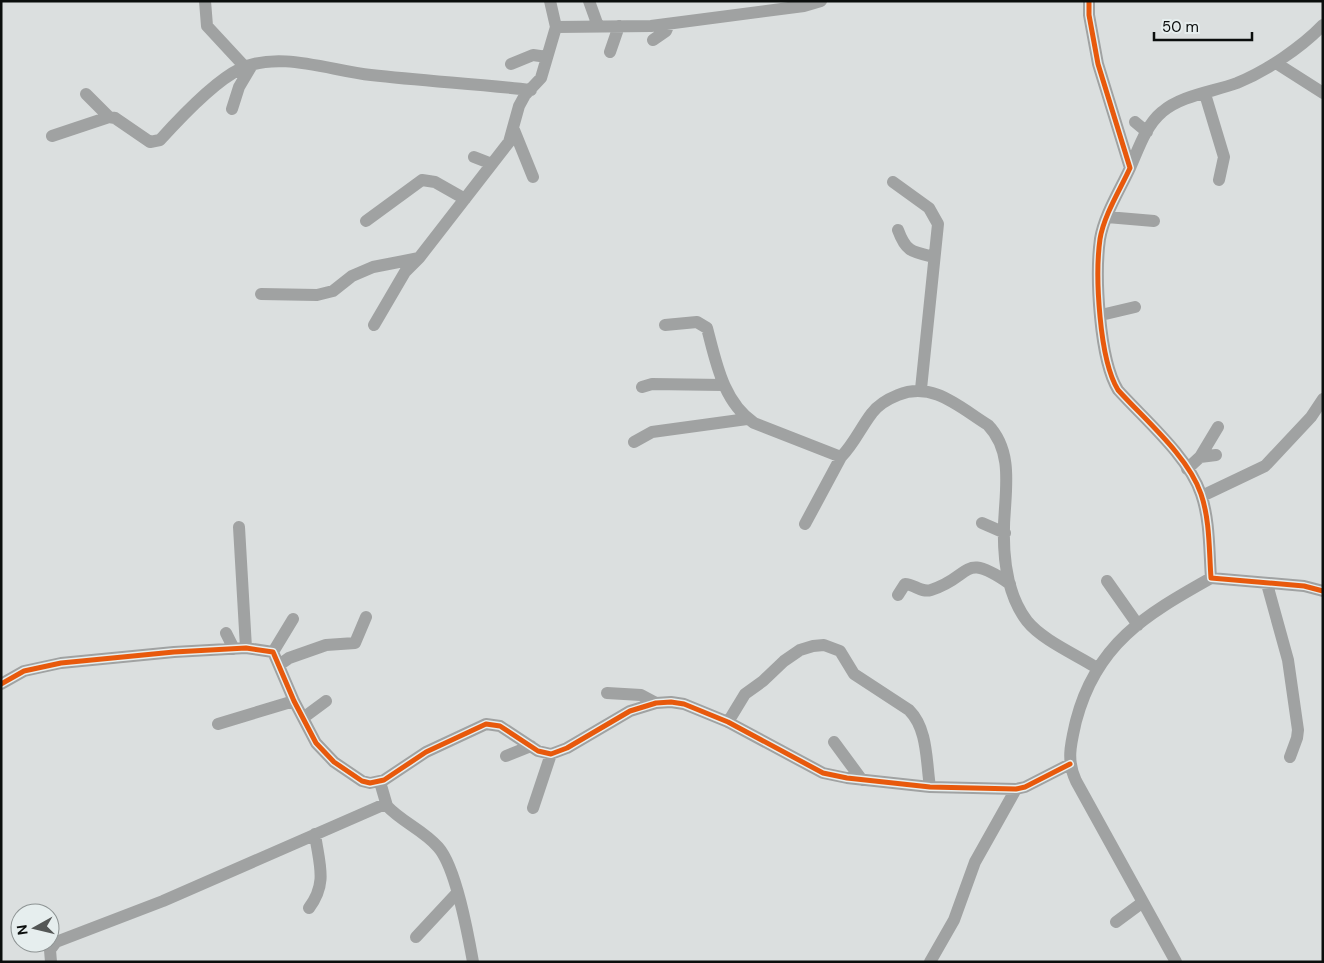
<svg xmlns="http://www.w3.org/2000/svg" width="1324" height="963" font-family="'DM Sans',sans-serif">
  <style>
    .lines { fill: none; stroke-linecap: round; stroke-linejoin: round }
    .minor { stroke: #a0a2a2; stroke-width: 12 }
    .cycleway-casing { stroke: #e6eeee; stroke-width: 8 }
    .cycleway { stroke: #e8590c; stroke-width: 5 }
  </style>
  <rect width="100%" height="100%" fill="#dbdfdf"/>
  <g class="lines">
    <!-- minor -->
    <path class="minor" d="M205 1 207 26 245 67
      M550 1 556 27 651 26 804 6 821 1
      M589 1 598 26
      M1089 1V15L1098 64 1130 168C1120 190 1104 215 1100 239 1095 275 1099 359 1118 390 1145 420 1188 456 1201 494 1210 520 1209 551 1211 578L1304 586 1323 591
      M653 40 666 31 669 24
      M610 52 619 26
      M1276 63 1323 93
      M511 64 533 55 547 57
      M86 94 109 117
      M1205 94 1224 157 1219 180
      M232 109 239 87 252 65
      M1135 122 1147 132
      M514 130 533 177
      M52 136 109 117 115 118 150 142 160 140C179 119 215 81 240 69 279 50 331 71 371 75 424 81 478 84 531 90
      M474 157 492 164
      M1130 168C1138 150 1146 125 1162 112 1182 95 1213 92 1237 83 1266 71 1301 48 1323 25
      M893 182 929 208 938 224 921 389
      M1107 217 1154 221
      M366 221 422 180 435 182 465 199
      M898 230C906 252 912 252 934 257
      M261 294 317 295 333 291 352 276 373 267 419 258
      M1101 315 1135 307
      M374 325 405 272 419 258 509 142 519 106 525 95 541 78 556 27
      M665 325 697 322 707 328C716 362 723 402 754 423L841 457C854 444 861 427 872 413 878 405 888 399 898 395 933 381 959 407 988 425 1010 448 1007 479 1005 508 1002 544 1004 591 1027 621 1042 640 1077 655 1097 668
      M642 387 652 384 723 385
      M634 442 652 432 747 419
      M1200 457 1216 455
      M1187 469 1200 457 1218 427
      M1202 496 1265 466 1311 417 1323 399
      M982 523 1005 533
      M805 524 841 457
      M239 527 246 648
      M1107 581 1138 625
      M1267 584 1288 660 1298 730 1297 738 1290 757
      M898 595 905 584C914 584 921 593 931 590 973 577 961 550 1010 584
      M226 633 234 649
      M273 652 293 619
      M279 665 289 658 326 645 355 643 366 617
      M1 684 24 671 61 663 174 652 246 648 273 652 294 701 316 743 334 762 362 781 370 783 384 780 426 752 486 724 500 726 538 751 551 754 567 748 630 711 656 703 671 702 684 704 728 722 823 773 847 778 930 787 1016 789 1025 787 1070 764
      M607 693 641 695 656 703
      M303 718 326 701
      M728 722 745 694 763 681 784 661 800 650 813 646 824 645 840 651 854 674 909 710C928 729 926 761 930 787
      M218 724 294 701
      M834 742 862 780
      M506 756 531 746
      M380 782 387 806C402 822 423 830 438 847 456 867 468 934 473 962
      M533 808 551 754
      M309 908C328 883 319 864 315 834
      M1116 922 1143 902
      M416 937 457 893
      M51 962 50 950 56 942 163 901 385 804
      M930 962 954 920 975 862 1016 789
      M1176 962 1076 781C1066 760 1071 743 1076 721 1096 644 1145 615 1211 578"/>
    <defs>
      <path id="cycleway" d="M1089 1V15L1098 64 1130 168C1120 190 1104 215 1100 239 1095 275 1099 359 1118 390 1145 420 1188 456 1201 494 1210 520 1209 551 1211 578L1304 586 1323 591
        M1 684 24 671 61 663 174 652 246 648 273 652 294 701 316 743 334 762 362 781 370 783 384 780 426 752 486 724 500 726 538 751 551 754 567 748 630 711 656 703 671 702 684 704 728 722 823 773 847 778 930 787 1016 789 1025 787 1070 764"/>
    </defs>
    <!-- cycleway casing -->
    <use href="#cycleway" class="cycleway-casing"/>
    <!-- cycleway -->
    <use href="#cycleway" class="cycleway"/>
  </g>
  <!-- border -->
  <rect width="1324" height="963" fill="none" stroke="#0b0e0d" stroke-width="5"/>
  <!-- north arrow -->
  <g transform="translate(35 928) rotate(262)"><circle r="24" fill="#e6eeee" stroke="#8e9494"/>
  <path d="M0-4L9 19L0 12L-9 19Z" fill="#545756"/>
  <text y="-8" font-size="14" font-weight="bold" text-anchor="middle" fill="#0b0e0d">N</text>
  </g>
  <!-- scale -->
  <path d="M1154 32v8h98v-8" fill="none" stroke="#0b0e0d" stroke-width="2.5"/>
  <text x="1162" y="32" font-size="15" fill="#0b0e0d" stroke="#e6eeee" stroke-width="4" paint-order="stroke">50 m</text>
</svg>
